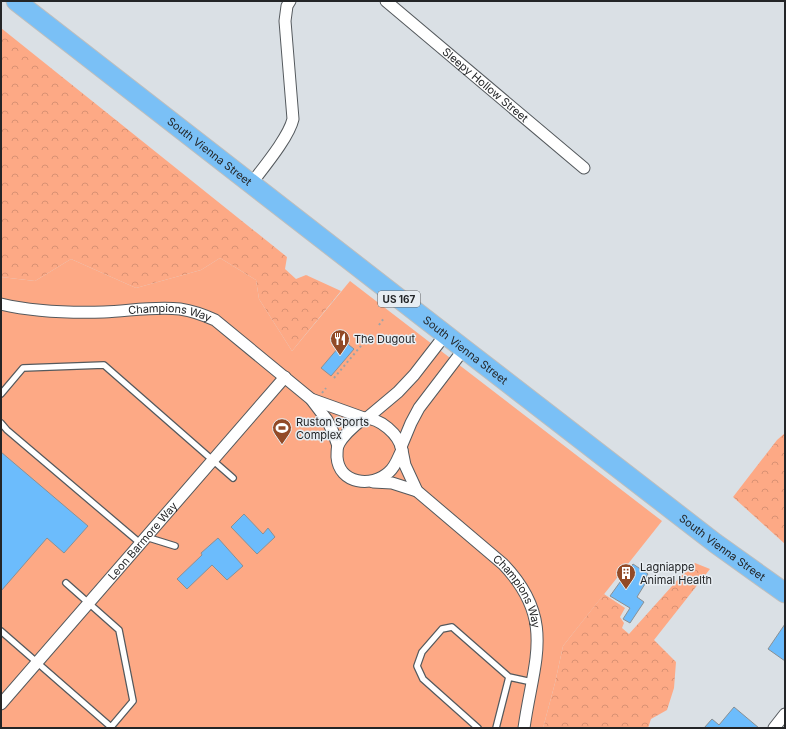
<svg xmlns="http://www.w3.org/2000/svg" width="786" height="729" font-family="Inter,sans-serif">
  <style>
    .forest { fill: url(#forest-crowns) }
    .green { fill: #fda985 }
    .building { fill: #6cbcfc; stroke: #8a9094 }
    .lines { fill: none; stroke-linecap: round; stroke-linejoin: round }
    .service-casing { stroke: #54595d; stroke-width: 8 }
    .minor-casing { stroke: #54595d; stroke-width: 13 }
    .trunk-casing { stroke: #bdbebe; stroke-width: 21 }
    .path { stroke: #9ea2a6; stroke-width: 2; stroke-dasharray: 2 3; stroke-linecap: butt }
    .service { stroke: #fff; stroke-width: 5.5 }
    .minor { stroke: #fff; stroke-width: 11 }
    .trunk { stroke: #7ac0f6; stroke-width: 19 }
    .labels { text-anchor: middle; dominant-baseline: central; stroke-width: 3; stroke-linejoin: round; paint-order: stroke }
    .shield { fill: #e7edf2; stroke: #5e6164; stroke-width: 1 }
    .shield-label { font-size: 10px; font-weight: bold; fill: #232527 }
    .street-label { font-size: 11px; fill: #232527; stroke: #e7edf2 }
    .poi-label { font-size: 11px; fill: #232527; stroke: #e7edf2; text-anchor: start }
  </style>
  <defs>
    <pattern id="forest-crowns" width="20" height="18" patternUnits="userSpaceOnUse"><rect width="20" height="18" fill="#fda985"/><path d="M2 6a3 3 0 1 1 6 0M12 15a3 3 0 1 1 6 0" fill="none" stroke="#d99173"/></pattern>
  </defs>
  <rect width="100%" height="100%" fill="#dae0e5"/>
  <!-- forest -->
  <path class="forest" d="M1 28 287 257 285 269 296 279 306 275 341 291 292 351 259 299 256 280 220 258 201 270 136 288 71 259 35 281 1 277Z
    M785 433V544L733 497 777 440Z
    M695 563 710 569 654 640 676 662 674 688 667 710 651 719 648 728H543L555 683 563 646 604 594 625 608 620 617 624 623 622 628 629 634 681 576Z"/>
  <!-- green -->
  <path class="green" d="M220 258 256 280 259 299 292 351 350 281 662 521 563 646 555 683 543 728H1V277L35 281 71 259 136 288 201 270Z"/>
  <!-- building -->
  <path class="building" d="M344 341 354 349 331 376 321 368Z
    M1 452 88 526 64 553 47 538 1 591Z
    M244 514 263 534 268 528 275 537 257 554 231 527Z
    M218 538 243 566 227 580 212 565 187 589 177 579 202 555 201 553Z
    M633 564 648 574 646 577 648 579 637 597 644 602 630 623 623 619 630 608 610 596Z
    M785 624V661L768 649Z
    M734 707 759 728H704L712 719 719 725Z"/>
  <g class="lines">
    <defs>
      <path id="service" d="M1 394 23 368 104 365 233 478
        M1 423 7 430 140 543
        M146 537 175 546
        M1 631 111 727 133 701 119 630 66 583
        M478 728 423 679 417 666 422 652 442 629 452 627 509 677 532 682
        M496 728 509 677"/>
      <g id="minor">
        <path id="s1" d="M386 1 584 168"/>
        <path d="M251 184C263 168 289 137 293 119L285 21 287 6 290 1"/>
        <path id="s2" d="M1 304C35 312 69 313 104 312 129 311 155 306 180 309 193 311 204 315 215 320L311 399 327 420 333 432 338 446"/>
        <path d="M311 399 364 418"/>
        <path d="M364 418C380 418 399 434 402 450 398 457 396 466 389 472 372 488 339 484 337 457 337 453 337 448 338 445 344 434 355 425 364 418Z"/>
        <path d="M367 418 398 392 414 375 445 335"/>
        <path d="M401 447 411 423 419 408 464 349"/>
        <path id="s3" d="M402 450 405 465 417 491 503 564C557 620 533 662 524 728"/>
        <path d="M373 482 392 483 417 491"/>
        <path id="s4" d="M1 704 285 377"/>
        <path d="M774 728 785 714"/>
      </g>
      <g id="trunk">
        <path id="s5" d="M16 1 464 349 715 543 785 593"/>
      </g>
    </defs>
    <!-- service casing -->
    <use href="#service" class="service-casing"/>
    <!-- minor casing -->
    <use href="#minor" class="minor-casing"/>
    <!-- trunk casing -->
    <use href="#trunk" class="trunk-casing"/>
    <!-- path -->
    <path class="path" d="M379 325 384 318
      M334 378 371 334
      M322 393 326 388"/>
    <!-- service -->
    <use href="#service" class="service"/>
    <!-- minor -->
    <use href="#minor" class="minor"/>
    <!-- trunk -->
    <use href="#trunk" class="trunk"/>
  </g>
  <!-- icons -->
  <defs>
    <symbol id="restaurant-pin" viewBox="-11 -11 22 30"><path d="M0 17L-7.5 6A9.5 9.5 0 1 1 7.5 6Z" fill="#924a27" stroke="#e7edf2"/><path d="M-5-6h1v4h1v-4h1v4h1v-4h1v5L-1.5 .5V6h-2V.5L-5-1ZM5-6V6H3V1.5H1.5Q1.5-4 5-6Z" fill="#fff"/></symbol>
    <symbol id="stadium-pin" viewBox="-11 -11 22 30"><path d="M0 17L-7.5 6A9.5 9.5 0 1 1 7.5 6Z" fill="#924a27" stroke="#e7edf2"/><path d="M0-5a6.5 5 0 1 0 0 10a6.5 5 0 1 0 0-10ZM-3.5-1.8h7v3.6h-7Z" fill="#fff"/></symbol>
    <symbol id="building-pin" viewBox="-11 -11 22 30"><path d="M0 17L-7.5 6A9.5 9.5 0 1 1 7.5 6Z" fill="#924a27" stroke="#e7edf2"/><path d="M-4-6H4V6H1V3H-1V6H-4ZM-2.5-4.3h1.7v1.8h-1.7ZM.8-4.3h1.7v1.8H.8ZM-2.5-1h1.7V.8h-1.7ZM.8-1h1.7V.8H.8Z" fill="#fff"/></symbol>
  </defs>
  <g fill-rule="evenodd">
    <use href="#restaurant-pin" x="329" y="328" width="22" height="30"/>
    <use href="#stadium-pin" x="271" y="417" width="22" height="30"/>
    <use href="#building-pin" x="615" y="562" width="22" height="30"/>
  </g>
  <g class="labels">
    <!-- shield labels -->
    <rect class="shield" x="378" y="291" width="42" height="16" rx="3"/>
    <g class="shield-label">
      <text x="399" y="299">US 167</text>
    </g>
    <!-- street labels -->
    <g class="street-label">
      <text stroke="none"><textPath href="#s1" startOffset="130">Sleepy Hollow Street</textPath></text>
      <text stroke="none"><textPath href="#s5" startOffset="245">South Vienna Street</textPath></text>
      <text stroke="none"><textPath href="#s2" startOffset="170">Champions Way</textPath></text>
      <text stroke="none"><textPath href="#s5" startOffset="569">South Vienna Street</textPath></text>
      <text stroke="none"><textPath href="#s4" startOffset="216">Leon Barmore Way</textPath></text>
      <text stroke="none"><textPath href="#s5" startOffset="893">South Vienna Street</textPath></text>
      <text stroke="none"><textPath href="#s3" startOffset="188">Champions Way</textPath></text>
    </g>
    <!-- poi labels -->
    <g class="poi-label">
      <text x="354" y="339">The Dugout</text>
      <text x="296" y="422">Ruston Sports<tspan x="296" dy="13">Complex</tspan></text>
      <text x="640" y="567">Lagniappe<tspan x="640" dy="13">Animal Health</tspan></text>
    </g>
  </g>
  <!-- border -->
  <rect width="786" height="729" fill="none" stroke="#232527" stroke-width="4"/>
</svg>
